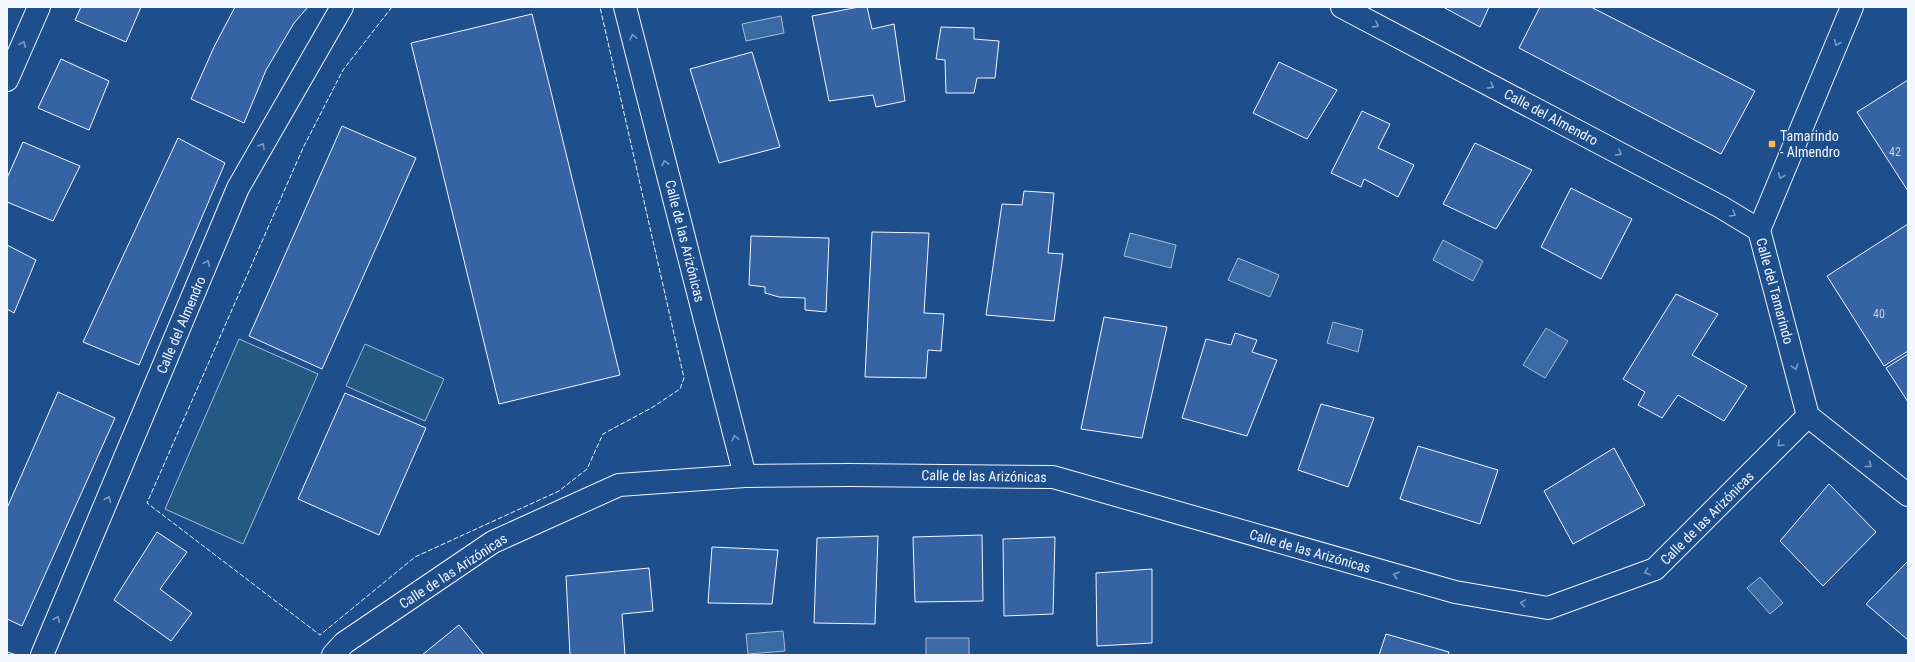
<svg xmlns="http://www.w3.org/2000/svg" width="1915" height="662" font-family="'Roboto Condensed',sans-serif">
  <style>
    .green { fill: #245a82; stroke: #a8bbd7 }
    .water { fill: #3b69a3; stroke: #a8bbd7 }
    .building { fill: #3563a3; stroke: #f2f6ff }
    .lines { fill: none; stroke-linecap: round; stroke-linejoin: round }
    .street-casing { stroke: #f2f6ff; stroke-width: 24 }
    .street { stroke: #1f4e8c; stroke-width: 22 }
    .fence { stroke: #f2f6ff; stroke-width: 1; stroke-dasharray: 5 2; stroke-linecap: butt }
    .oneway { stroke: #7e9ac0 }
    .poi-dot { fill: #ffb74d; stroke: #1f4e8c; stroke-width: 1.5 }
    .labels { text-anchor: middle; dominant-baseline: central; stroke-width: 3; stroke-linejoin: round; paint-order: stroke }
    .number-label { font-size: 12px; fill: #c3d1e8 }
    .street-label { font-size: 14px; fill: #f2f6ff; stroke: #1f4e8c }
    .poi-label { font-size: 14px; fill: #f2f6ff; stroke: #1f4e8c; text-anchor: start }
  </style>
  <rect width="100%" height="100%" fill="#1f4e8c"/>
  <!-- green -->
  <path class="green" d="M239 339 318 374 243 544 165 509Z
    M365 344 444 379 425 421 346 386Z"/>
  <!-- water -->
  <path class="water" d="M781 16 784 33 746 41 742 24Z
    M1130 233 1176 245 1171 268 1124 256Z
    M1443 240 1483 261 1473 281 1433 260Z
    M1238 258 1279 275 1270 297 1228 280Z
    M1333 322 1363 330 1358 352 1327 343Z
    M1546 328 1568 341 1545 378 1523 365Z
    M1760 577 1783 603 1770 614 1747 588Z
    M783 631 785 651 748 654 746 634Z
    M926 638H969V655H926Z"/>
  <!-- building -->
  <path class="building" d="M81 7H141L126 42 75 20Z
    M235 7H308L294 23 266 70 244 123 191 99 214 47Z
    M859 7H867L872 29 894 24 905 101 876 107 873 95 829 101 812 16Z
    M1443 7H1489L1480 27Z
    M1540 7H1591L1755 91 1721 154 1519 48Z
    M532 14 620 375 499 404 411 43Z
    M941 27 974 28V39L999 41 995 78H977L974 93H946L945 60 936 59Z
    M752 52 780 147 719 163 690 69Z
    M61 59 109 81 89 130 38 108Z
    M1279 62 1337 90 1307 139 1253 113Z
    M1908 80V191L1857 112Z
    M1362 111 1390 124 1378 148 1414 165 1398 197 1364 179 1361 187 1331 173Z
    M342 126 416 158 322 369 249 336Z
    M178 138 225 163 139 365 83 342Z
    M23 142 80 166 53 221 7 202V178Z
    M1475 143 1532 170 1496 229 1443 204Z
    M1571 188 1632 219 1601 279 1541 247Z
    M1024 191 1054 193 1048 253 1063 254 1054 321 986 315 1002 204 1022 205Z
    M1908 224V351L1884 366 1827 276Z
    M872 232 929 233 924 313 944 314 941 351 928 350 926 378 865 377Z
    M751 236 829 238 826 312 805 310V298L779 297 765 293V287L749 285Z
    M7 245 36 260 14 313 7 309Z
    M1676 294 1718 314 1692 355 1747 386 1724 421 1678 395 1662 418 1638 405 1645 392 1623 379Z
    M1104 317 1167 327 1142 438 1081 429Z
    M1235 333 1257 340 1252 352 1277 360 1247 436 1182 418 1206 339 1231 345Z
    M1908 354V402L1886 368Z
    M58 392 115 418 22 626 7 619V508Z
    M345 393 426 428 379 535 298 499Z
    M1321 404 1374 418 1348 487 1298 470Z
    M1418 446 1498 470 1480 524 1400 499Z
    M1614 448 1645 505 1573 544 1544 491Z
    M1829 484 1876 532 1823 586 1780 541Z
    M157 532 187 552 160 589 192 613 171 641 114 600Z
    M982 535 983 601 915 602 913 537Z
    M878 536 875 624 814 623 817 538Z
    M1055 537 1053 614 1004 616 1003 539Z
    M712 547 778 550 772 604 708 603Z
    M1908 561V640L1866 604Z
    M649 568 653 611 622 614 625 655H570L566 576Z
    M1152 569V643L1097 646 1096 573Z
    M459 625 484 655H422Z
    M1386 634 1449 652 1448 655H1379Z
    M7 652 17 655H7Z"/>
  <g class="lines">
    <defs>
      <path id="street" d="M625 7 745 476
        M1342 7 1721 207 1759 230
        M1852 7 1759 230 1808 416 1908 495
        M7 80 39 7
        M42 655 238 188 342 7
        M333 655 344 643 493 542 619 485 745 476 849 475 1053 477 1455 592 1548 608 1655 569 1808 416"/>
    </defs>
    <!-- street casing -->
    <use href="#street" class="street-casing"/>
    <!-- street -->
    <use href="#street" class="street"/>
    <!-- fence -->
    <path class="fence" d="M392 7 343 70 303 148 147 503 320 635 415 557 559 491 587 469 603 434 653 407 680 389 684 378 600 7"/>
  </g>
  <!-- one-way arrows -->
  <defs><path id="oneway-chevron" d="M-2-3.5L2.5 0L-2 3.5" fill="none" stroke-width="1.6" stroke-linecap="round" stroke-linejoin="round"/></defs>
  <g class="oneway">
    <use href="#oneway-chevron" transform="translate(1376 25) rotate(28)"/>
    <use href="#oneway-chevron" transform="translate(633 37) rotate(-104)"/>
    <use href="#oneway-chevron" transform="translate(1837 43) rotate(113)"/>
    <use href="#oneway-chevron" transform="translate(23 44) rotate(-66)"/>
    <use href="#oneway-chevron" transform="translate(1491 86) rotate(28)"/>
    <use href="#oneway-chevron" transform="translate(262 146) rotate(-60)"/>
    <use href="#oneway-chevron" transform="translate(1619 153) rotate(28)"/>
    <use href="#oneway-chevron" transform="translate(665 163) rotate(-104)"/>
    <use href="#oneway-chevron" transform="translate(1781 176) rotate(112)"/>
    <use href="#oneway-chevron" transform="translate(1733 214) rotate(31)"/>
    <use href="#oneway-chevron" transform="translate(207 263) rotate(-67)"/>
    <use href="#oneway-chevron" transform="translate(1795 367) rotate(75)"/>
    <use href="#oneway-chevron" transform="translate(735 438) rotate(-104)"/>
    <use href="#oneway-chevron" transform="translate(1780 444) rotate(135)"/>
    <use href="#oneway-chevron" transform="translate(1869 465) rotate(38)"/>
    <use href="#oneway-chevron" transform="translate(108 499) rotate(-67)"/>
    <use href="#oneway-chevron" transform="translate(1647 572) rotate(160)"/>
    <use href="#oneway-chevron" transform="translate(1396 575) rotate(-164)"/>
    <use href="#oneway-chevron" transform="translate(1523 603) rotate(-171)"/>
    <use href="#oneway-chevron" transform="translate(57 619) rotate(-67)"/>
  </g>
  <!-- markers -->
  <rect class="poi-dot" x="1768" y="140" width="8" height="8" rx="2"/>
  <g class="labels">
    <!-- number labels -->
    <g class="number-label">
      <text x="1895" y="152">42</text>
      <text x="1879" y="314">40</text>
    </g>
    <!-- street labels -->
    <g class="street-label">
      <text transform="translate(1551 117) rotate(28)">Calle del Almendro</text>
      <text transform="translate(685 241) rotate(76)">Calle de las Arizónicas</text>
      <text transform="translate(1775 291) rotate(75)">Calle del Tamarindo</text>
      <text transform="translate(181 325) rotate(-67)">Calle del Almendro</text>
      <text transform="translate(984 476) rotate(1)">Calle de las Arizónicas</text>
      <text transform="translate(1707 518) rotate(-45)">Calle de las Arizónicas</text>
      <text transform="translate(1310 551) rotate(16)">Calle de las Arizónicas</text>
      <text transform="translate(453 571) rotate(-33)">Calle de las Arizónicas</text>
    </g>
    <!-- poi labels -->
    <g class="poi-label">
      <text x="1780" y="136">Tamarindo<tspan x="1780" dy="16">- Almendro</tspan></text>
    </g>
  </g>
  <!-- border -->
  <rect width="1915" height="662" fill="none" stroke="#f2f6ff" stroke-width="16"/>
</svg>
